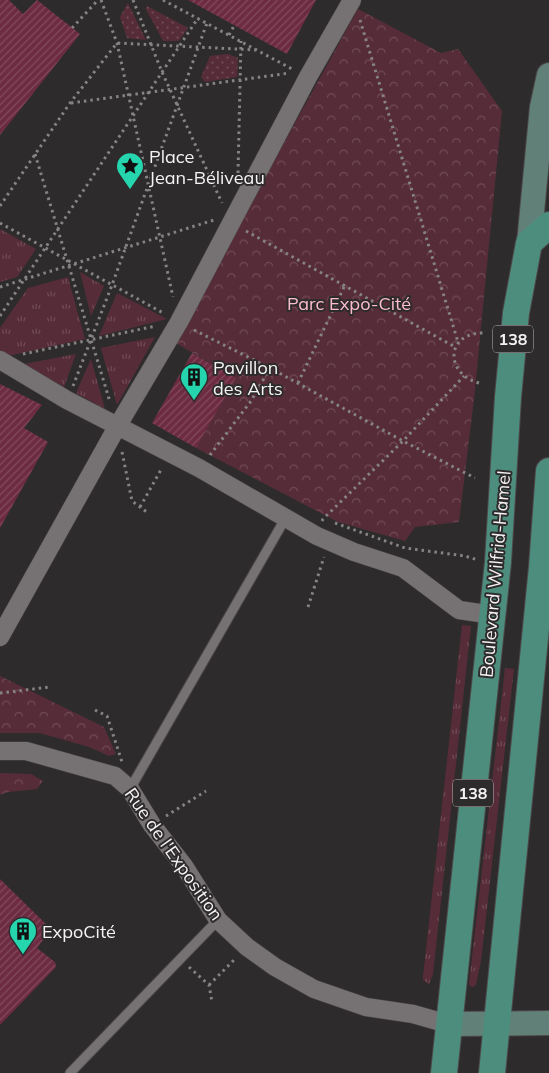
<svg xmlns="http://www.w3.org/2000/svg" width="549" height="1073" font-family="Mulish,sans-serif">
	<defs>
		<pattern id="grass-tufts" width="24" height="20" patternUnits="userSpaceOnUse" patternTransform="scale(1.25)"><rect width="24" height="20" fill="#572c39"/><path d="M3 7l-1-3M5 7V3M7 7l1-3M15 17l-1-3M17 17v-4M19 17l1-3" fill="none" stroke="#704b56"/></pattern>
		<pattern id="forest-crowns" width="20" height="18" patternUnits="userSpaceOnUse" patternTransform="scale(1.25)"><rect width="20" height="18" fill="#572c39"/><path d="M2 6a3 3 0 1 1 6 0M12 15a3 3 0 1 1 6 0" fill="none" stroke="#704b56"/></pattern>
		<pattern id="garden-dots" width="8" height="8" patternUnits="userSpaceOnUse" patternTransform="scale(1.25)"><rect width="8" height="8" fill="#572c39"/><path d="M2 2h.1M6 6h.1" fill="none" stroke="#704b56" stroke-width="1.8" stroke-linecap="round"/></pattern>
		<pattern id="building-hatch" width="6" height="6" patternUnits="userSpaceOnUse" patternTransform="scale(1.25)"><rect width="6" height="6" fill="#6c2b41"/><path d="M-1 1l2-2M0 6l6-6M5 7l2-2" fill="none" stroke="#824a5d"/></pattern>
	</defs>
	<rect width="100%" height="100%" fill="#2e2b2c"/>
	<path fill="url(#grass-tufts)" d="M0,229L36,249L17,277L0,282Z
		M80,272L104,286L91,316Z
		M68,277L85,339L8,356L0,351V328L28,288Z
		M117,293L167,319L99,336Z
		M155,337L117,405L101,348Z
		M76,354L64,387L24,364Z
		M91,359L105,409L76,393Z
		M462,625L471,626L433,974L429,984L423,980V977Z
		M505,668L514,669L481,961L476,985L473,987H471L469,984Z"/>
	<path fill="url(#forest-crowns)" d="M358,9L441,53L458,49L502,111L474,399L459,522L415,527L405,541L338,522L196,448L236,378L174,342Z
		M0,676L104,727L116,754L109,756L89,747L40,733H0Z
		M0,773L31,774L43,781L37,789L8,792L0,795Z"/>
	<path fill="url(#garden-dots)" d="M128,3L146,40L127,38L120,17Z
		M147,6L188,28L179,41H163L146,9Z
		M228,54L238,58L237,77L205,82L201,77L210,56Z"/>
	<path fill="url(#building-hatch)" d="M0,0H9L23,14L37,0L80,34L0,135Z
		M188,0H316L287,54Z
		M192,353L236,378L196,448L152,423Z
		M0,384L42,405L24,428L48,442L0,528Z
		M0,879L51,929L37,948L55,962L56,967L0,1025Z"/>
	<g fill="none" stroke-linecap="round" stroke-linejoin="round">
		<g stroke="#4d494a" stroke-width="11">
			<path id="lane" d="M130,789L285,519
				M70,1073L218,920"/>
		</g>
		<g stroke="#4d494a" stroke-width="19">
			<path id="street" d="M0,360L67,400L199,468L317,536L354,552L403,568L459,610L493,615
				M0,637L117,427L179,322L308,77L352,0
				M0,751H26L115,776L130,789L152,825L184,866L218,920L247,947L275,967L314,989L366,1007L413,1014L448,1024"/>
		</g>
		<g stroke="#4d494a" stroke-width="26">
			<path id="secondary" d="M529,243L542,107L549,75
				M448,1024L549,1023"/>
		</g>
		<g stroke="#4d494a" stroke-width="28">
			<path id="primary" d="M444,1073L498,562L508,397L516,313L529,243L549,225
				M492,1073L542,567L549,471"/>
		</g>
		<path stroke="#868384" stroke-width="3" stroke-dasharray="2.5 4" stroke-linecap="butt" d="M101,0L117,43L173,297
			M133,0L162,72L222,203
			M163,0L294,70
			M360,20L458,342
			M72,28L98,0
			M229,35L235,24
			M71,103L290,73
			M35,154L110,402
			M238,173L241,41
			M0,206L70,103L117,43L256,50
			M0,223L165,314
			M246,231L455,347
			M0,287L214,220
			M0,316L198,18
			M194,330L270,368
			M23,354L156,326
			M298,383L345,285
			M479,383C445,374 445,333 483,333
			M73,386L112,285L207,23
			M122,452L132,501L148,513
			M210,455L251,401L270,368L403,441L475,478
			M140,507L162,468
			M322,521L323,519L403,441L464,376
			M335,523L405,548L465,556L478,560
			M308,607L324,557
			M0,693L50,687
			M95,710L107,716L122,762
			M166,816L206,791
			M189,967L209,985L212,1002
			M209,985L235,959"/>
		<use href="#lane" stroke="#767273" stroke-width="9"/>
		<use href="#street" stroke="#767273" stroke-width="18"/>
		<use href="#secondary" stroke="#618078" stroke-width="24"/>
		<use href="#primary" stroke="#4d8d7d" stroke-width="26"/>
	</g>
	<defs>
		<g id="sight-pin" transform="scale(1.4375)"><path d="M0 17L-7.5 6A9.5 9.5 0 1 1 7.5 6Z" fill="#24d5ae" stroke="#2e2b2c"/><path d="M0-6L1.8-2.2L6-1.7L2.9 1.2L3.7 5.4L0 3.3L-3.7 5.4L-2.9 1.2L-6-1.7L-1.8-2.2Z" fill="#111"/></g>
		<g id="building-pin" transform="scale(1.4375)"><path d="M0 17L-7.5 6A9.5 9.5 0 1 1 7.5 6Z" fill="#24d5ae" stroke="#2e2b2c"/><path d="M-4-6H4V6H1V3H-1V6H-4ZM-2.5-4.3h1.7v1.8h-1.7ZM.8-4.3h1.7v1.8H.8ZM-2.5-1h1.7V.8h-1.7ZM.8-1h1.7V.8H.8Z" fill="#111"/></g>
	</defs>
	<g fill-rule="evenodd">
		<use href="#sight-pin" x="130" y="166"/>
		<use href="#building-pin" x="194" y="377"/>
		<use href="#building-pin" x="23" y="931"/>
	</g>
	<g text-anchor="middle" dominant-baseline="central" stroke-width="4" stroke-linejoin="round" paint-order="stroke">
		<g fill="#2e2b2c" stroke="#bab7b8" stroke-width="1">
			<rect x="493" y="325.5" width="40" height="27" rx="4"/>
			<rect x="453" y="779.5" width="40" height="27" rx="4"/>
		</g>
		<g font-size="16" font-weight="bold" fill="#f6f3f4">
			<text x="513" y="339">138</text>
			<text x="473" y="793">138</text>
		</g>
		<g font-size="18" fill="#f6f3f4" stroke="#2e2b2c" text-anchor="start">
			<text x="149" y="156">Place<tspan x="149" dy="21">Jean-Béliveau</tspan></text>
			<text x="213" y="367">Pavillon<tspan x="213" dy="21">des Arts</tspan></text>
			<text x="42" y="931">ExpoCité</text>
		</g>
		<g font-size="18" fill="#fbbccd" stroke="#2e2b2c">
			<text x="349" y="303">Parc Expo-Cité</text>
		</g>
		<g font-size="18" fill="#f6f3f4" stroke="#2e2b2c">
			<text transform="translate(495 574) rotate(-85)">Boulevard Wilfrid-Hamel</text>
			<text transform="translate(174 854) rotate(55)">Rue de l'Exposition</text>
		</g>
	</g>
</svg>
